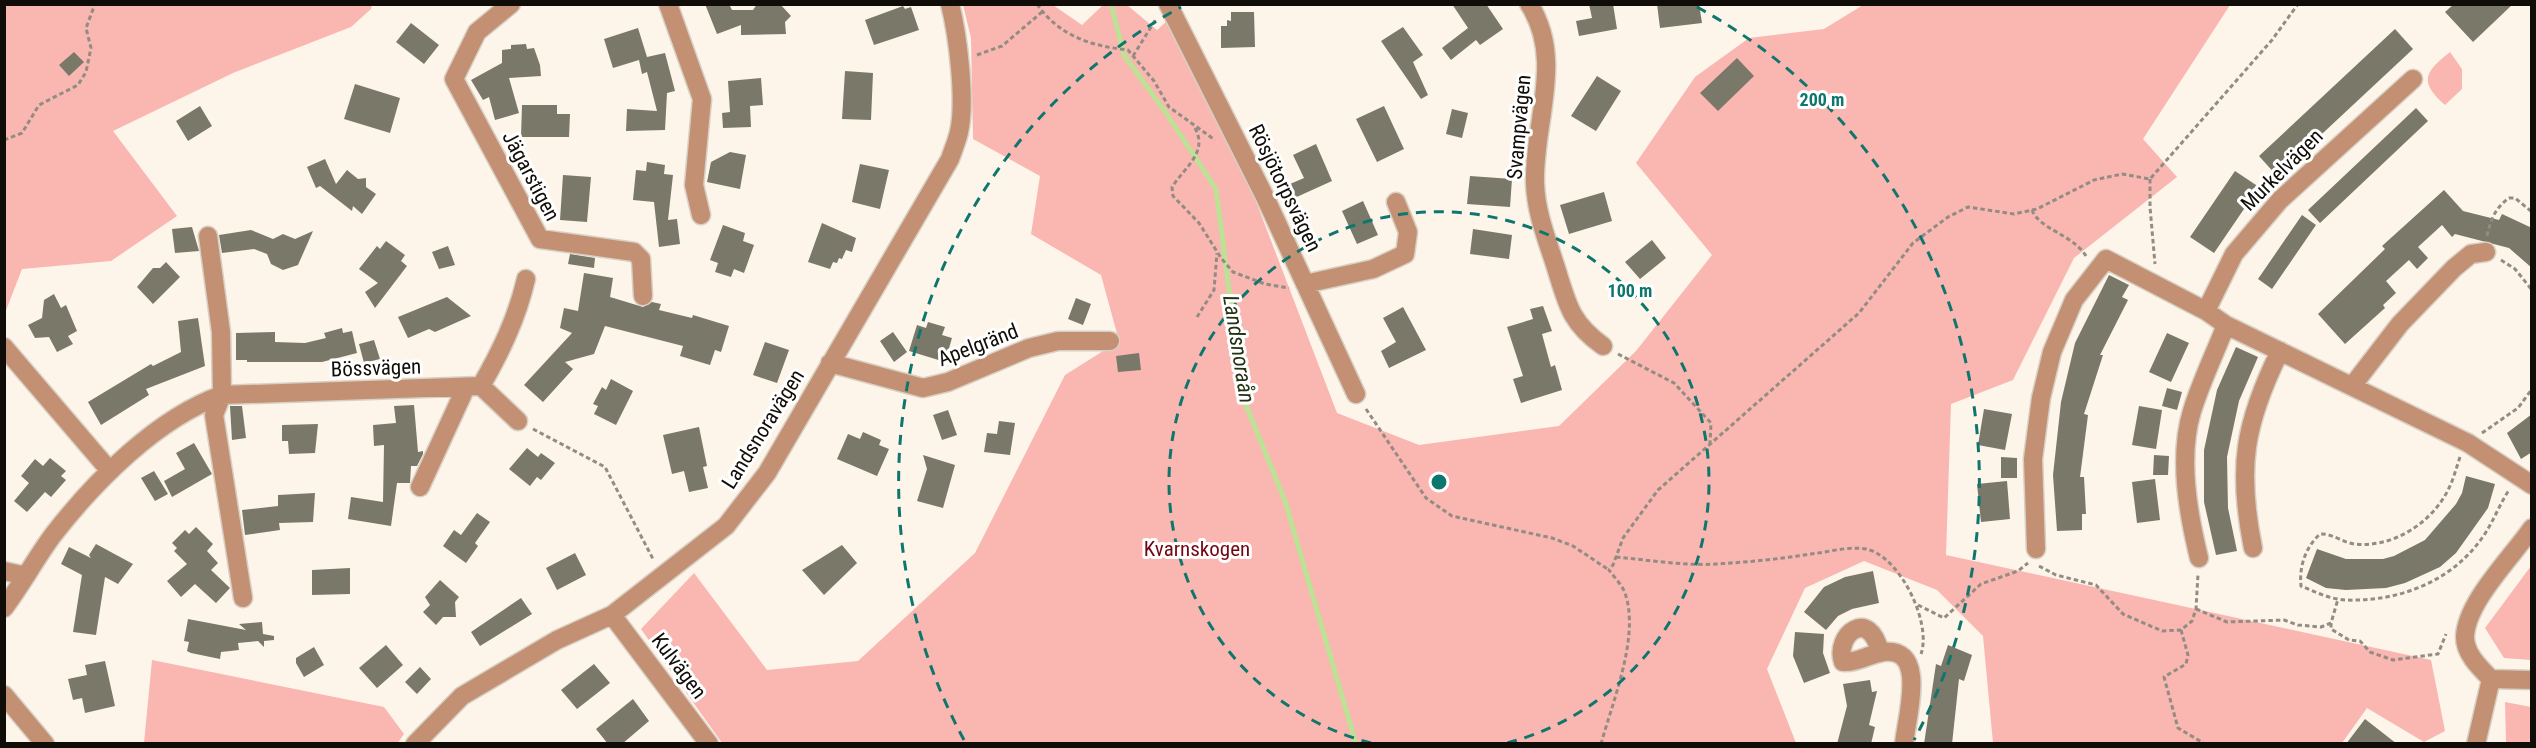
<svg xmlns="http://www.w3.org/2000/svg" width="2536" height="748" font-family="'Roboto Condensed',sans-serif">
	<rect width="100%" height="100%" fill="#fdf5e9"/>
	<path fill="#fab6b1" d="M5,5H372L371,9L351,27L233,73L113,131L177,216L111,261L22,269L5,313Z
		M963,5H1053L1082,25L1103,5H1127L1157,30L1168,20L1224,118L1337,413L1419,445L1559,426L1636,351L1712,255L1636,163L1695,77L1749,38L1824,29L1863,5H2230L2143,139L2177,177L2074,258L2013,380L1951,404L1946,555L2431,660L2445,731L2424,742L2367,708L2342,743H1993L1983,636L1937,590L1864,561L1805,588L1767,669L1796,743H722L641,629L694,573L767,670L858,661L975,553L1065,375L1119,341L1101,275L1031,234L1040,176L973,139L971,38Z
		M2450,52L2462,69V89L2445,105C2418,81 2425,72 2450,52Z
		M2531,566V660L2504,658L2485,628Z
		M152,660L384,707L404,734L397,744L144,743Z
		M2505,702L2531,707V743H2506Z"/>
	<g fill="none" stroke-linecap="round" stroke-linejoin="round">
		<path stroke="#bde296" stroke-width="5" d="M1111,4L1124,55L1166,113L1216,189L1243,398L1285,501L1356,744"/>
	</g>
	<path fill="#797869" d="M705,4H729L732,10H753L757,4H780L791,16L785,22L786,34L741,35V25L717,34Z
		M1452,4H1486L1503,29L1480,45L1476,40L1451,60L1442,48L1468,28Z
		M1589,4H1613L1617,29L1579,36L1576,21L1592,18Z
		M1657,4H1699L1702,23L1660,28Z
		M2454,4H2513L2473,42L2445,12Z
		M903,6L905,9L911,7L919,30L874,45L865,20Z
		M1231,12H1254L1255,47L1221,48V26H1227V20L1231,21Z
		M411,23L439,45L424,64L396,42Z
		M1403,27L1423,55L1413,62L1428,95L1421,99L1381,41Z
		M638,28L647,57L665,53L675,91L667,93L665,130L626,131L627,109L657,111L647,72L642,74L639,60L613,68L604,39Z
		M2395,29L2413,49L2277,176L2259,156Z
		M526,44L527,49L534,48L540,65L541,76L509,78L519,113L495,120L489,97L483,100L471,80L502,63V50L511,49V45Z
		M74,52L84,62L69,76L59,65Z
		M1737,58L1754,76L1718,111L1700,93Z
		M845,71L873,73L871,120L842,119Z
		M1597,76L1621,91L1596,131L1571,116Z
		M761,78L763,105L750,106L751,127L723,128L722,113L730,112L728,81Z
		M355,84L400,98L390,133L344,119Z
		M522,105H557V114H570L569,137H521Z
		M200,106L212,126L188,141L176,121Z
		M1384,106L1404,149L1377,162L1356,119Z
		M2416,108L2428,121L2320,223L2308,210Z
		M1452,109L1468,113L1462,138L1446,134Z
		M1316,144L1332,181L1290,200L1283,187L1304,178L1293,155Z
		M730,152L746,155L740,189L707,182L711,162Z
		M325,159L336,184L347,170L358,179L366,178V187L376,194L362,214L353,206L352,211L320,186L316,188L307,167Z
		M647,162L665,165L664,174L673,175L668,220L677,219L680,244L659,247L654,202L633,200L636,170L646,171Z
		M860,164L889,170L880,209L852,202Z
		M2235,171L2259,187L2214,253L2190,237Z
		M563,175L591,177L587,222L560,220Z
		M1470,176L1512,179L1510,207L1467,204Z
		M2444,190L2463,211L2499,220L2502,214L2532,228V268L2509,248L2455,234L2452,237L2442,225L2418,247L2428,258L2417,269L2409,260L2386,281L2396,293L2383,305L2385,308L2345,344L2318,314L2385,249L2382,246Z
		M1604,192L1612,221L1569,234L1560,205Z
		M1363,201L1378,235L1357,244L1342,211Z
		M2302,215L2316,225L2272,289L2258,279Z
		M822,223L856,238L852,252L846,250L842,259L839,258L837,263L833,262L830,269L808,262Z
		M723,225L745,233L743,241L754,245L744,273L734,269L731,277L715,272L718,263L710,260Z
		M192,227L199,251L175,253L172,229Z
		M1473,229L1512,235L1509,259L1470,254Z
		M251,230L273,239L283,234L295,239L313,231L298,265L283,270L271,264L267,254L254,249L222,253L219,235Z
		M1652,240L1666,258L1640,279L1625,262Z
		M386,241L405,255L401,261L407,266L375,308L365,292L378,283L359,269L377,246L380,249Z
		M448,246L455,265L439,269L432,252Z
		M570,254L595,258L594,268L568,264Z
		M166,262L180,277L153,304L137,287L153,268H160Z
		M584,273L613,278L610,297L643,307L652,302L661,304L659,310L692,318L693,315L729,326L721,352L715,350L710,365L680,356L683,346L605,326L594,354L565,362L573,369L543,402L524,385L572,333L560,328L564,308L578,311Z
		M2109,275L2129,285L2122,297L2128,300L2100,355H2103L2084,414L2088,415L2080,477H2084L2086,514H2082V530L2057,531L2053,475L2061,402L2075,343Z
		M54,294L61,308L66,305L77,331L68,336L73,344L57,352L49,337L35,338L28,325L42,318L44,300Z
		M447,297L471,316L435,332L429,329L408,338L398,317Z
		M1076,298L1091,304L1083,325L1068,319Z
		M1543,306L1552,331L1542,334L1551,367L1555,365L1562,390L1521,403L1513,379L1523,376L1507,327L1533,319L1530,309Z
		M1403,307L1426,350L1389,368L1381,351L1396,342L1383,318Z
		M198,318L205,366L146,389L149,395L101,425L88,402L151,364L153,366L181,352L178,321Z
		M928,322L945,327L942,335L952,338L945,362L909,351L917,325L926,328Z
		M342,328L343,333L352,331L357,353L322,362H247V360H236V333L275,332V342L305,343L326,338L324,333Z
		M893,332L907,352L894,362L880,341Z
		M2167,333L2189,343L2171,382L2149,372Z
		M374,340L380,359L364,363L359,344Z
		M765,342L789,350L777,383L753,375Z
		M2236,347L2258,357L2239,401L2227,457L2228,508L2237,551L2216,555L2204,502V450L2217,390Z
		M1139,353L1141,370L1118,372L1116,356Z
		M611,379L633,391L616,425L594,414L598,406L593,404L602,387L606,390Z
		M2167,388L2182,392L2177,410L2162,406Z
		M414,405L418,452L423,451V454L417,466H411L410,483H397L391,526L348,519L351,497L383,502L384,445L374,446L373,425L396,423L394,406Z
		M230,406H242L246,438L232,440Z
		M2139,406L2162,410L2156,449L2132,445Z
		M1984,409L2012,414L2005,450L1978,445Z
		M948,410L957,435L942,440L933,415Z
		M2532,414V452L2521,459L2507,433Z
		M999,421L1015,423L1010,455L984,452L987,433L997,434Z
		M318,424L315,453L289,454L288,441H282V425Z
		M699,427L707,466L703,467L708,488L689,492L684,471L672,474L663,435Z
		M863,432L881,440L879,445L889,449L877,476L837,459L848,434L860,439Z
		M194,443L212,474L172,497L164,481L185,469L176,453Z
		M527,448L538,457L541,453L555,463L541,480L537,477L530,486L509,469Z
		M923,455L955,465L943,508L917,501L927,469Z
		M2154,455L2169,456L2168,475H2153Z
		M2001,457L2017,458V478H2001Z
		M50,458L66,471L61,476L66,480L51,497L45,492L27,512L14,501L29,483L21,476L35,459L43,466Z
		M154,471L168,494L155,501L141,478Z
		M2466,476L2495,484L2488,508L2456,553L2440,567L2405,583L2386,588L2346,590L2326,588L2306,578L2317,549L2346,559H2383L2394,556L2425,540L2456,504L2462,493Z
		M2155,479L2160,520L2137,523L2132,482Z
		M2007,481L2010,519L1981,522L1977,484Z
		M315,493L313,522L279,523L280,530L245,535L242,510L278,506V495Z
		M477,513L490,522L475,543L478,546L466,563L443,546L454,530L461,535Z
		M196,527L213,544L207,551L218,563L211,570L230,588L216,603L195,584L181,597L167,581L187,564L174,551L177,548L172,543L185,530L189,534Z
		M96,544L133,564L118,584L105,577L96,635L73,632L82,575L61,564L69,547L91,558L89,555Z
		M842,545L857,563L824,595L802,570Z
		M575,553L586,575L557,590L546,568Z
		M350,568V594L312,595V570Z
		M1873,571L1879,603L1852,609L1838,616L1826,630L1804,612L1824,587L1845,577Z
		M440,580L459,597L455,602L456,617H443L436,625L423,612L430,605L425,597Z
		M521,598L532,614L480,646L471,632Z
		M188,619L246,630L239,624L262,622L263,634L274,636V640L264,641V647L258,641L238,643L239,650L221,652L220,659L191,653L187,651L189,642L184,641Z
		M1795,632L1824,634L1823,653L1830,673L1804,683L1793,656Z
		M386,645L403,665L377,688L359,668Z
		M1948,645L1972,655L1964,681L1959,679L1952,744H1924L1936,664L1941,666Z
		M314,647L324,665L304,677L296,663V658Z
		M105,661L115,706L85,713L82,698L73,700L68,679L87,675L85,665Z
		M594,664L610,683L577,709L561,690Z
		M420,667L431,679L417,694L405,682Z
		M1870,680L1872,692L1877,691L1869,725L1875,727L1871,744H1837L1847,706L1843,684Z
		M633,699L649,721L622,744H608L596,729Z
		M2365,719L2397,744H2346Z"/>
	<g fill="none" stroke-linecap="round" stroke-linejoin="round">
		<g stroke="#d7d0c5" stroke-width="21">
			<path id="minor" d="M511,4L477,32L454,79L540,239L634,252L641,259L643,296
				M668,4L702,99L694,185L701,215
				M1168,4L1265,197L1356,394
				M1529,4C1565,60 1533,123 1535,183C1536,214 1548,242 1557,271C1568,307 1572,324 1603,346
				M208,236L221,332L222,395L214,415L243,598
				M1305,284L1373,269L1405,254L1408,232L1396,202
				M2206,311L2234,254L2280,200L2413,79
				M4,347L110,471
				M830,363L923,388L948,382L1029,348L1058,341H1110
				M2353,385L2400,324L2454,268L2471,254L2486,252
				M481,386C501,351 517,318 526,279
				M420,487L466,387
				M2253,548C2237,468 2244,424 2280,351
				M2036,549L2033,459L2041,398L2052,352L2074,300L2106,259L2206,311L2226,325L2468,443L2532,485
				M2199,558C2188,513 2178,457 2192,411C2201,382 2215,353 2226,325
				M4,571L26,576
				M4,608C22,584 36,558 53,535C95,481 157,418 222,395L481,386L518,421
				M612,615L709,744
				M1880,653C1870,606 1834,635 1843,662C1858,663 1869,654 1883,652C1929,646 1906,719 1904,744
				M2491,679C2480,668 2465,654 2465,637C2466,602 2512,557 2532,528
				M4,695L45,744
				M415,744L462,696L557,640L612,615L726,526L767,473L950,159C953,150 957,141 959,132C966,101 958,36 950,4
				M2476,744L2491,679L2532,680"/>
		</g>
		<path stroke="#928c83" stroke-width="3" stroke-dasharray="4.5 3" stroke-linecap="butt" d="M1037,4C1059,36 1091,46 1128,50L1154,81L1169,107L1215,140
			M977,55L1002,46L1042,12
			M1133,56L1156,19
			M1195,128C1208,152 1186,166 1172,187L1173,196L1199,223L1221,258L1233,272L1265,284L1289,288
			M4,140L22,133L39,105L78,85L86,72L91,48L86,28L95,4
			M2150,179V207L2155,264
			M2032,210C2039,229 2072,234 2086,256
			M2487,236C2491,219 2495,208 2509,198H2515L2532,212
			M2501,260L2515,269L2532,290
			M1197,317L1214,290L1217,253
			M1618,354L1674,383L1711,423L1710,443
			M1366,409L1426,498L1452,516L1552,538L1573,546L1609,570
			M533,429L605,467L653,559
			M2482,433L2518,408L2532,389
			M2460,457C2456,469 2453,481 2447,492C2430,524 2392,548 2355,544C2343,543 2332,533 2320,534C2305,548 2299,567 2301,586C2315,592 2330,599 2345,600C2398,602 2451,582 2482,538C2493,523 2499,505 2509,490
			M1616,557C1649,560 1683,566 1716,564C1748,562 1780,559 1811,554C1829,552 1848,546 1866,549C1900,556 1932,623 1921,654
			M2039,566L2056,575L2096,585L2123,614L2162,631L2181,630L2192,621L2196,609L2198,574
			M1918,605L1944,618L1981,584L2018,571L2028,563
			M2196,609L2227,622L2284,620L2298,625L2321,627L2331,623L2338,599
			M2331,623V629L2349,640L2360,641L2370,652L2393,660L2438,654L2446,634
			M2181,630L2188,655L2186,664L2164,677L2178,728L2205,744
			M1601,744C1613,700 1640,636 1625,593C1622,585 1614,577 1609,570L1613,565L1623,538L1658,490L1859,313L1913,243L1948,217L1968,207L2014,214L2037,209L2094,180L2122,174L2150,179L2272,40L2298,4"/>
		<use href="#minor" stroke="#c49073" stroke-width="18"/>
	</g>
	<g fill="none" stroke="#0f766e" stroke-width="3" stroke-dasharray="10 8">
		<path d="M1371 743A270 270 0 1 1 1507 743"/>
		<path d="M964 740A541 541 0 0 1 1181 7M1697 7A541 541 0 0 1 1914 740"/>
	</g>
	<g text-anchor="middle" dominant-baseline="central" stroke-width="6" stroke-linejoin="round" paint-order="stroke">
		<g font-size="21" fill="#100c08" stroke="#fff">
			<text transform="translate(1519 127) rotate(-85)">Svampvägen</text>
			<text transform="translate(2282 170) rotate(-45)">Murkelvägen</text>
			<text transform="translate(531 176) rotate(62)">Jägarstigen</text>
			<text transform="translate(1285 188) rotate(64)">Rösjötorpsvägen</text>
			<text transform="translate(978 345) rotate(-21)">Apelgränd</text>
			<text transform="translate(376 368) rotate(-2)">Bössvägen</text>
			<text transform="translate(763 429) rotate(-58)">Landsnoravägen</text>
			<text transform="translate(679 666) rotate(53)">Kulvägen</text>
		</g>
		<g font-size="21" fill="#720613" stroke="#fff">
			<text x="1197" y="549">Kvarnskogen</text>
		</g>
		<g font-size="22" font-style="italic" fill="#233112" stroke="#fff">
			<text transform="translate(1239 349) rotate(81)">Landsnoraån</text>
		</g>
	</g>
	<circle cx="1439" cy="482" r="9" fill="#0f766e" stroke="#fff" stroke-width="3"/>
	<g font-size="18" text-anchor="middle" font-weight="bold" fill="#0f766e" stroke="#fff" stroke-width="6" stroke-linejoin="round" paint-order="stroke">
		<text x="1822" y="106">200 m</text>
		<text x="1630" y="297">100 m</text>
	</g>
	<rect width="2536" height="748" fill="none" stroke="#100c08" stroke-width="12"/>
</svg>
